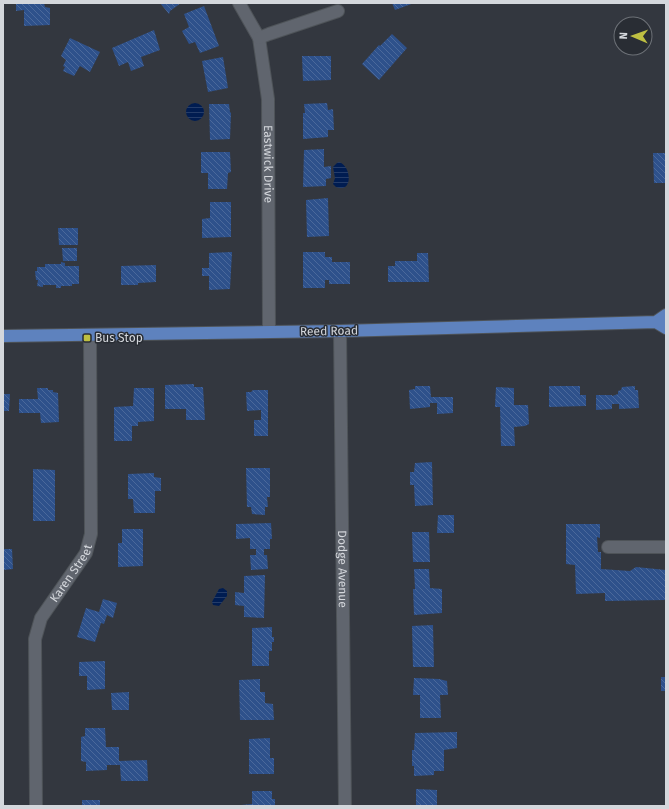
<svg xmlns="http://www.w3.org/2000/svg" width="669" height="809" font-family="'Fira Sans',sans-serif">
	<defs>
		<pattern id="water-rules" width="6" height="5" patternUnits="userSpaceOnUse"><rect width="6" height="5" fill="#001c51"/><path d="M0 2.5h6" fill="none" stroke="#243c69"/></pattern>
		<pattern id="building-back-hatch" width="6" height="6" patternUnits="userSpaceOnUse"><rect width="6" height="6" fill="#2e518b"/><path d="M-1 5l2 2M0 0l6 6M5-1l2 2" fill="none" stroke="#4b699b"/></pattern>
	</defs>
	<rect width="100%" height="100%" fill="#33373f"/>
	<path fill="url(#water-rules)" d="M186 112a9 9 0 1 1 18 0a9 9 0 1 1-18 0Z
		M339,162C352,166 353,194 336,187L333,184L335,178L333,167L337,163Z
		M223,588L227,591V596L219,606L213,605L212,602L219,589Z"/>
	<path fill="url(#building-back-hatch)" d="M16,3H44L45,7L50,8V25L24,26V10L16,11Z
		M160,3H181L170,11L169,14Z
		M392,3H414L395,10Z
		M204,6L219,46L200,53L195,42L189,44L182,31L189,27L184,14Z
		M154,30L160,50L141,57L144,66L131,71L128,62L119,66L112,48Z
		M392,34L407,48L379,80L362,64L379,45L380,46Z
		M70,38L100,52L90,72L80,66L74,76L63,71L65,67L63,66L66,60L61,56Z
		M302,56H331V80L303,81Z
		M223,57L228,88L208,92L202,61Z
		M327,103L328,110L333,109L334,130H328V137L303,139V113H305L304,104Z
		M209,104H229L230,112L231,113L230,139L210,140Z
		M324,149V167L331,166V178L326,179V186L303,187L304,150Z
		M201,152H230L231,172L228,173L227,189H208V173H201Z
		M653,153H666V183H654Z
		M328,198L329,236L307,237L306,200Z
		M210,202H231V237L202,238V219L210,218Z
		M58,228H78V245H59Z
		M62,248H77V261H63Z
		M232,252L230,289L209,290V276H202V268H209V253Z
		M303,252H325V257H332V262H350V284H329V280H325V288H303Z
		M417,253H428L429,282H388V266H395V261H417Z
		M61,262L65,263V266H79V284H72V286H61V288H56V285H43V287L37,286L38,280H36L35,271H37V267H45V264H61Z
		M156,265V282L138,283V285H121V266Z
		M194,384V387H203L205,420H186V409H165V385Z
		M415,386H430L431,397H453V413L437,414V403H430V407L410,409L409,390L415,389Z
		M549,386H580V395H586V406L549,407Z
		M635,386V390H638L639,408L619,409V404H612V409L596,410V395H612V396L618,394V391L621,390L622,387Z
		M496,387L514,388V405H528L529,424L525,426L514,427L515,446H501L500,407H495Z
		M37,388H48V390H53V392L58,393L59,422L41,423L40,413H19V399H38Z
		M134,388H154V421L138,422V426H132V441H114V407L133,406Z
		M253,390H268V436H254V420H261V410L247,411L246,392H251Z
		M3,394H10L9,411H3Z
		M432,462L433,505L415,506L414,485H410V472H414L415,463Z
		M246,468H270V497H267L268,507H265V515L252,514L251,507H247Z
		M33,469L55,470V521H33Z
		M154,473V477L161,478V491H155V513H134L133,499H128V474Z
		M438,515H454V533H437Z
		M271,523L272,539H270V549H264V555H267L268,569L251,570L250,555H256V549H250V538L236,539V524Z
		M566,524H600V538L597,537L598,552H601V569L630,571L636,567L666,570V600L605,601V593L576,594L575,565L566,564Z
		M122,529H143V566L118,567V543H122Z
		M412,532H429L430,562H413Z
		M3,549H12L13,569L3,570Z
		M414,569H429L430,588L442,589V613L414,615L413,589H415Z
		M265,575L264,618L244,617V606L235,605V592L244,593V576Z
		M103,599L117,603L113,618L107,615L104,624L101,623L95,642L77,637L86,608L99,612Z
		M433,625L434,667H413L412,626Z
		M272,627V637H274V642H272V651H269V666H252V628Z
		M105,661V689L87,690V676H79V662Z
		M661,677H666V691H661Z
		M414,678L439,679L447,681L448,695H440L441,718H420V695H413Z
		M260,679V692H265V703L273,704L274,720H240L239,680Z
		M129,692V710H112L111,693Z
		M85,728H105L106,747H119V761L147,760L148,781H121L120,765H107V770L86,771V762L81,761V737L85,736Z
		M457,732V748L444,750V771H434V775L414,776V766H412V750H414L415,733Z
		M270,738V758H274V774H249V739Z
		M416,789L437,790V806H416Z
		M252,791H272V799H275V806H241V805L252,804Z
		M82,800H100V806H82Z"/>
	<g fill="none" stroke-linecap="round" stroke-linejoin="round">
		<g stroke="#4e5358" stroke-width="14">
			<g id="minor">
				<path id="s1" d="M239,3L259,38L268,99L269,331"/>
				<path d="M259,38L269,34L338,11"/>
				<path id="s2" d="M340,331L345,806"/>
				<path d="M608,547H666"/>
				<path id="s3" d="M36,806L35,639L41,618L86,553L91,534L90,335"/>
			</g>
		</g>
		<g stroke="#4e5358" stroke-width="14">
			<path id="major" d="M656,322L666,328
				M3,336L340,331L656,322L666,315"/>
		</g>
		<use href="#minor" stroke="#60656e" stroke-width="12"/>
		<use href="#major" stroke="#5e82be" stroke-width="12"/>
	</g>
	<rect fill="#bebf42" stroke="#292d34" stroke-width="1.5" x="83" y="334" width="8" height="8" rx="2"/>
	<g text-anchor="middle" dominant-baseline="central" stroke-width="3" stroke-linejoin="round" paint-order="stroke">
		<g font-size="12" fill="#d4d7dc" stroke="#292d34">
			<text stroke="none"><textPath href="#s1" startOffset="167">Eastwick Drive</textPath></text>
			<text transform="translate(329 331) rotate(-1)">Reed Road</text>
			<text stroke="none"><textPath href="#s2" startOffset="238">Dodge Avenue</textPath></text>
			<text stroke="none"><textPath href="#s3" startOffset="243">Karen Street</textPath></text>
		</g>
		<g font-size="12" fill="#d4d7dc" stroke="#292d34" text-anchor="start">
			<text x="95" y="338">Bus Stop</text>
		</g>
	</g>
	<rect width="669" height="809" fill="none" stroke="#d4d7dc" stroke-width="8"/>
	<g transform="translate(633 36) rotate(272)"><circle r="19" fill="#292d34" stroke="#6d7177"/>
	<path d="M0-3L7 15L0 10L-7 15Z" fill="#bebf42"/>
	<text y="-6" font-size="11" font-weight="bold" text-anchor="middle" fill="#d4d7dc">N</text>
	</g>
</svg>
